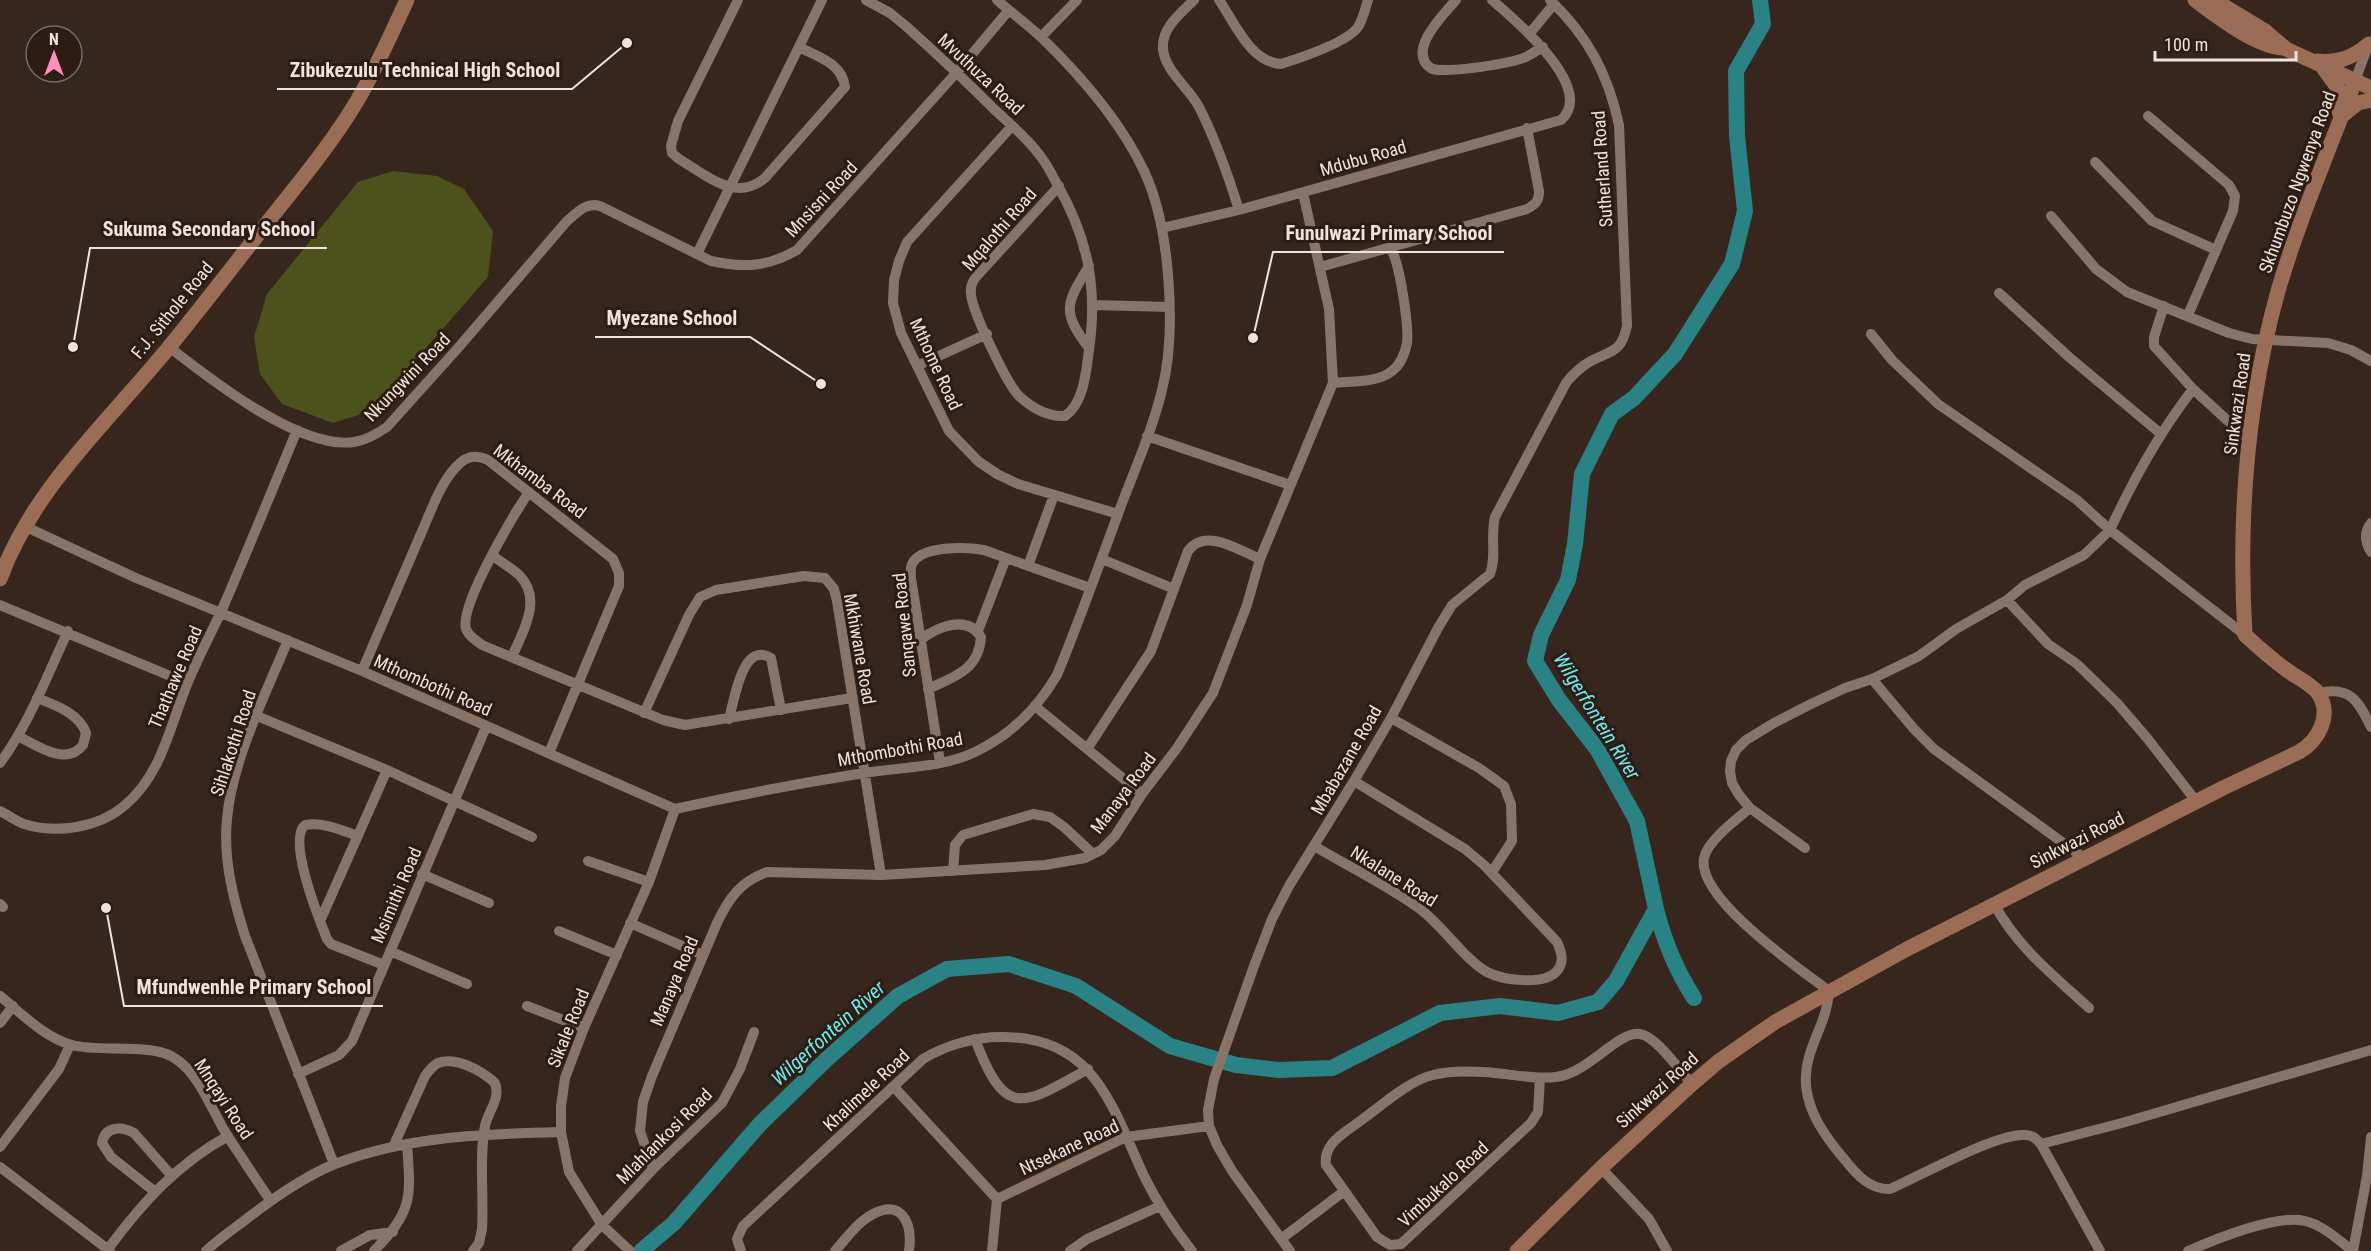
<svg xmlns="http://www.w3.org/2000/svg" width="2371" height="1251" font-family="'Roboto Condensed',sans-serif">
	<rect width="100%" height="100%" fill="#36261d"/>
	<path fill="#4c521c" d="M393,171L437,176L464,189L493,231L488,277L371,411L333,423L282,404L260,374L254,337L267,294L358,182Z"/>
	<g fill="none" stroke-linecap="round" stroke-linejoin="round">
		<path stroke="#2b8284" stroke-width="16" d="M1656,909C1664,941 1676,970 1694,998
			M641,1251L674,1223L760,1124L828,1058L898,996L947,969L1009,964L1076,986L1170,1046L1236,1065L1279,1070L1332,1068L1440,1013L1500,1006L1558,1013L1598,1002L1616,981L1656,909L1637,821L1597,749L1559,700L1535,661L1541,635L1568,580L1575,544L1582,474L1612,414L1634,398L1675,354L1732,264L1745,211L1737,136L1736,71L1763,24L1760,0"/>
		<path stroke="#89746a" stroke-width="10" d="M738,0L678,121L671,146L672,153L679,159C706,175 735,203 765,178L845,87C842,63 818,57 799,47
			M866,0L890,13L907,27C937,54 967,82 996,111C1010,124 1026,137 1038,153C1046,162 1051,173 1057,184C1088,238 1098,288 1089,350C1086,372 1084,403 1065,416C1048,417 1032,408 1019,396C1007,384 972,311 971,294C970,287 972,282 976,277L1059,186
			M1194,0C1181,13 1161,28 1163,49C1165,71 1189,88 1199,107C1216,140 1228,175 1239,210
			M1219,0C1235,23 1250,62 1281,64C1300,58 1347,43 1358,27C1363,19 1365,9 1368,0
			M1456,0C1443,15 1405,52 1432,69C1450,73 1509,64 1526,57C1532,54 1537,50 1543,47
			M1530,33L1554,4
			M1041,37L1077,0
			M2355,81L2368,46
			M2148,116L2229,185L2235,196L2233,211L2188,315
			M1012,126L907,242L899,261L894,280L893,303L901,333L949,431L978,461L997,474L1018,484L1118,514
			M2095,162L2152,221L2216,250
			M2051,216L2096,269L2127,292L2229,333L2252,339L2328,343L2351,350L2371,361
			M1162,228L1239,210L1561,120C1597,88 1514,19 1492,0
			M697,254L822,0
			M1089,266C1066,304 1061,311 1089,348
			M1320,267L1527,209C1536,204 1539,201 1539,191L1527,128
			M1999,293L2069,357L2161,434
			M1094,305L1169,307
			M2164,306L2154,337V346L2193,389L2250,441
			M1871,334L1892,360L1938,404L2077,500L2110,530C2133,480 2159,433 2193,389
			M169,347C210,379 300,450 354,442C367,440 377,434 387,427L458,348L567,221C578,212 586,202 600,206L711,261C744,268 768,267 797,250L957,72L1009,10
			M917,366L987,334
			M1333,383C1350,381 1378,383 1392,371C1400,365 1405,353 1407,343C1409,326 1400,264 1391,249
			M1147,436L1290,485
			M529,492C514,514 459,606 466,629C469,637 476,640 482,645L663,720L685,725L852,698
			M2371,523C2363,533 2365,542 2371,552
			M24,526L136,578L362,671L675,809C738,795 801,783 864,773C900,767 942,768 975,752C1011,735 1037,709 1057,675C1079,622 1098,568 1118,514C1133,473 1152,432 1162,390C1177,331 1170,226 1144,171C1121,122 1081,76 1042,38C1028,25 1012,13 997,0
			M493,556C501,562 512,568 520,576C543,600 522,633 512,657
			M1102,559L1174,589
			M1028,566L1054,495
			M2007,600L2048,644L2077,664L2117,703L2147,738L2196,801
			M0,605L187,683
			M978,631L1006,558
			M288,640C266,693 232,761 227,819C223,859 233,898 245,936L334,1164
			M920,640C937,627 967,614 981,637C979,670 954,677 928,689
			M362,671C381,626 401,581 420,536C430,514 439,485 456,467C466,456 475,454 488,460L613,559L619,573V586L549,753
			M1872,679L1914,729L1934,749L2084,858
			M2318,693C2350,686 2358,700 2371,727
			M1036,707L1142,794
			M644,713L689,615L700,597L716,590L804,576L825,578L834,589L837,601L881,875
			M257,716L387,770L532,837
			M1391,718L1479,768L1504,786L1511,804L1512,841L1492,872
			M729,719C734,702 742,640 771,658L781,710
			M18,736C36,745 66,767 83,745L86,733C79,713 55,705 37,698
			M1087,749L1151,651L1188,551C1205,527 1238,550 1260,559
			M940,762L911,578C911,574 910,568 912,564C921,545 967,547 984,550L1090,588
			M0,763C29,724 47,676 68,631
			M1750,808C1737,819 1707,841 1704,858C1696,898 1800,969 1829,991C1827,1019 1816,1032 1809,1057C1797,1097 1820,1131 1845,1160C1856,1174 1870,1190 1890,1189C1920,1176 1996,1133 2025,1135C2033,1135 2036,1139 2041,1144L2100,1251
			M0,811C8,815 16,821 24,824C56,834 98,828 124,806C162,775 170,725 188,682C198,658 210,635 221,612C247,552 272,491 297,430
			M358,836C340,830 324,822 305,825C287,840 319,919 327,939L331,944L384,965
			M1314,846C1348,866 1389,886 1420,909C1443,926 1465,960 1487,972C1502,980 1544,986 1557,971C1565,962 1561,951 1557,942L1484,865L1465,849L1354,781
			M1805,848L1750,808L1739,795L1732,783L1730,771L1731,761L1736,750L1746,740L1774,723L1811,704L1845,688L1872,679L1919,656L1956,629L2007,600L2025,585L2084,555L2110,530L2245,635
			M588,861L649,882
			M953,871L955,845L963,835L1033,814L1050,817L1064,827L1093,854
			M422,874L489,903
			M0,904L3,907
			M1994,904C2018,948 2053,975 2089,1008
			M320,921L387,770
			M630,923L703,955
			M559,931L617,955
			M390,951L467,984
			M0,996C21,1013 45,1038 72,1045C100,1053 153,1042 176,1059C200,1075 212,1111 227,1135C241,1157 256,1179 270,1200
			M527,1006L584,1028
			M0,1023L13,1006
			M975,1039C1006,1121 1023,1105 1088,1069
			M298,1074L339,1055L352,1041L486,727
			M1540,1078L1538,1112L1531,1123L1401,1244L1390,1245L1377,1237L1326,1165C1323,1145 1342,1134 1356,1124C1378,1109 1407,1081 1433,1075C1448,1071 1467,1071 1483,1072C1508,1073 1532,1080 1556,1077C1589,1073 1617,1031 1640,1034C1656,1036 1680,1071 1692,1084
			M894,1087L997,1199
			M2041,1144L2122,1123L2371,1050
			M0,1147L59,1069L70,1045
			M393,1147L425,1076C429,1071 432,1066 438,1063C456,1056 482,1071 495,1083C501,1099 488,1111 485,1126C479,1155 484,1198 482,1229L479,1243L473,1251
			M0,1167L110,1251
			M1601,1168L1649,1219L1667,1251
			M653,1169L640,1131L643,1102L652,1076L717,923C729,898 740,882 767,872L881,875L1045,865L1085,858L1101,850L1115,836L1142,794L1177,748L1213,693L1247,605L1260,559L1333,383L1329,309L1303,193
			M154,1191L111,1157L102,1143C105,1126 121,1126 134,1133L171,1175
			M997,1199L1126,1137L1209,1126
			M1281,1239L1343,1192
			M108,1249C142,1203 177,1164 228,1136
			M206,1251C220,1238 235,1228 249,1217C275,1197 305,1176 335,1164C407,1136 485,1134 561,1132
			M341,1251L370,1235L393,1232
			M374,1251C413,1210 411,1199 407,1144
			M577,1251L653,1169L722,1103L740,1069L754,1032
			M630,1251L602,1225L569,1172L561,1132V1106L565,1078L584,1028L649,882L675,809
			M741,1251L737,1239L743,1226L923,1059C946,1045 975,1037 1001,1037C1096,1036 1112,1108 1145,1178C1158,1204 1174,1228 1192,1251
			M835,1251C845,1240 855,1225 868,1217C900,1196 913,1221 909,1251
			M992,1251L997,1199
			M1070,1251L1087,1239L1160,1206
			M1290,1251L1232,1171L1217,1145L1209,1126L1208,1110L1214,1079L1254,966L1272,919L1289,886L1354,781L1391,718L1438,628L1452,605L1490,574C1497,556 1490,536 1495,517L1566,383C1573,374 1580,367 1591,361C1612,350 1621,353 1627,326L1619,125C1608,74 1588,36 1550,0
			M2188,1251C2216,1239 2276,1214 2305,1221C2323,1225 2338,1240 2353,1251
			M2353,1251L2367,1176L2371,1137"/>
		<path stroke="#9c6d56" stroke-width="15" d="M2195,0C2218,17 2255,46 2283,48
			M2214,0L2265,31L2286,49L2371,88
			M2317,61C2338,63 2353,58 2369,44
			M2324,69L2338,88L2339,112
			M2343,115L2358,103L2371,100
			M0,579C33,488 110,420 170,346C204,304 237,261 271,218C301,180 332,143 357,101C376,69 391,34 407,0
			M1517,1251L1601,1168L1692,1084L1719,1061L1775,1022L1907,949L2223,788L2299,752C2318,741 2333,715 2318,693C2311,684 2298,678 2288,671C2273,660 2259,648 2245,635C2238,520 2247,402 2278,291C2299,219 2329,151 2355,81"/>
	</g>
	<g text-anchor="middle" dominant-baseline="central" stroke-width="6" stroke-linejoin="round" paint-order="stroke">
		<g font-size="18" fill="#efe3dd" stroke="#2c1c14">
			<text transform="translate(981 74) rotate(43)">Mvuthuza Road</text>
			<text transform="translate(1363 158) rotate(-16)">Mdubu Road</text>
			<text transform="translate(1602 169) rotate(-94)">Sutherland Road</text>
			<text transform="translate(2297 182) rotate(-70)">Skhumbuzo Ngwenya Road</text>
			<text transform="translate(821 199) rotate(-47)">Mnsisni Road</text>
			<text transform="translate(999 229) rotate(-49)">Mqalothi Road</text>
			<text transform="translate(172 310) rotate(-51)">F.J. Sithole Road</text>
			<text transform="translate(936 364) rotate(65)">Mthome Road</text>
			<text transform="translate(407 377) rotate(-46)">Nkungwini Road</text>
			<text transform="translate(2237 404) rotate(-82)">Sinkwazi Road</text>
			<text transform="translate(540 481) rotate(37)">Mkhamba Road</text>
			<text transform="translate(904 625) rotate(-96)">Sanqawe Road</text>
			<text transform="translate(860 649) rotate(80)">Mkhiwane Road</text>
			<text transform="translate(175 677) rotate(-67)">Thathawe Road</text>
			<text transform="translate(433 685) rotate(24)">Mthombothi Road</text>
			<text transform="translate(233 743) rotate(-72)">Sihlakothi Road</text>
			<text transform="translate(900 749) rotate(-10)">Mthombothi Road</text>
			<text transform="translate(1346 760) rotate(-60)">Mbabazane Road</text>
			<text transform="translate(1123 793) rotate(-53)">Manaya Road</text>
			<text transform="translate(2077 840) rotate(-27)">Sinkwazi Road</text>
			<text transform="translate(1394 876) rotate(32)">Nkalane Road</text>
			<text transform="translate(396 895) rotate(-67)">Msimithi Road</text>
			<text transform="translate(674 981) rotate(-67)">Manaya Road</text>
			<text transform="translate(568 1028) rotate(-68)">Sikale Road</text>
			<text transform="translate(866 1090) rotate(-43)">Khalimele Road</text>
			<text transform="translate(1657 1090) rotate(-42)">Sinkwazi Road</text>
			<text transform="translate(224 1099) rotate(57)">Mnqayi Road</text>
			<text transform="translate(664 1136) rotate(-45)">Mlahlankosi Road</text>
			<text transform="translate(1069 1147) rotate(-25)">Ntsekane Road</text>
			<text transform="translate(1443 1184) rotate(-43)">Vimbukalo Road</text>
		</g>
		<g font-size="20" font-style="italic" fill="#6febee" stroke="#2c1c14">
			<text transform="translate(1597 716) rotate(58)">Wilgerfontein River</text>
			<text transform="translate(828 1033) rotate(-42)">Wilgerfontein River</text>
		</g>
	</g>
	<path fill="none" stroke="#efe3dd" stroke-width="2" d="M627 43L572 89H277M73 347L90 248H327M1253 338L1273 252H1504M821 384L750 337H595M106 908L124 1006H383"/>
	<g fill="#efe3dd" stroke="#2c1c14" stroke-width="2">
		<circle cx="627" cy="43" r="6"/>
		<circle cx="73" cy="347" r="6"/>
		<circle cx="1253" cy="338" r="6"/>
		<circle cx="821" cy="384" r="6"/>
		<circle cx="106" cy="908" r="6"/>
	</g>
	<g font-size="20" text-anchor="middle" font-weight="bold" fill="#efe3dd" stroke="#2c1c14" stroke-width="6" stroke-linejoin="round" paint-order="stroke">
		<text x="425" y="77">Zibukezulu Technical High School</text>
		<text x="209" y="236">Sukuma Secondary School</text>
		<text x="1389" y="240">Funulwazi Primary School</text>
		<text x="672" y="325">Myezane School</text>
		<text x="254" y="994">Mfundwenhle Primary School</text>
	</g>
	<g transform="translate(54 54)"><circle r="28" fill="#2c1c14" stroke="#7a6c64" stroke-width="1.5"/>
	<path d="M0-4.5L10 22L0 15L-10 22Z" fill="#fd8ebe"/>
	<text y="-9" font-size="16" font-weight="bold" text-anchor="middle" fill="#efe3dd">N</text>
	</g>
	<path d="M2155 51v9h141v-9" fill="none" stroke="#efe3dd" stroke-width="3"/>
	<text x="2164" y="51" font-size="18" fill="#efe3dd" stroke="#2c1c14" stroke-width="4.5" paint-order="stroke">100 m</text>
</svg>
